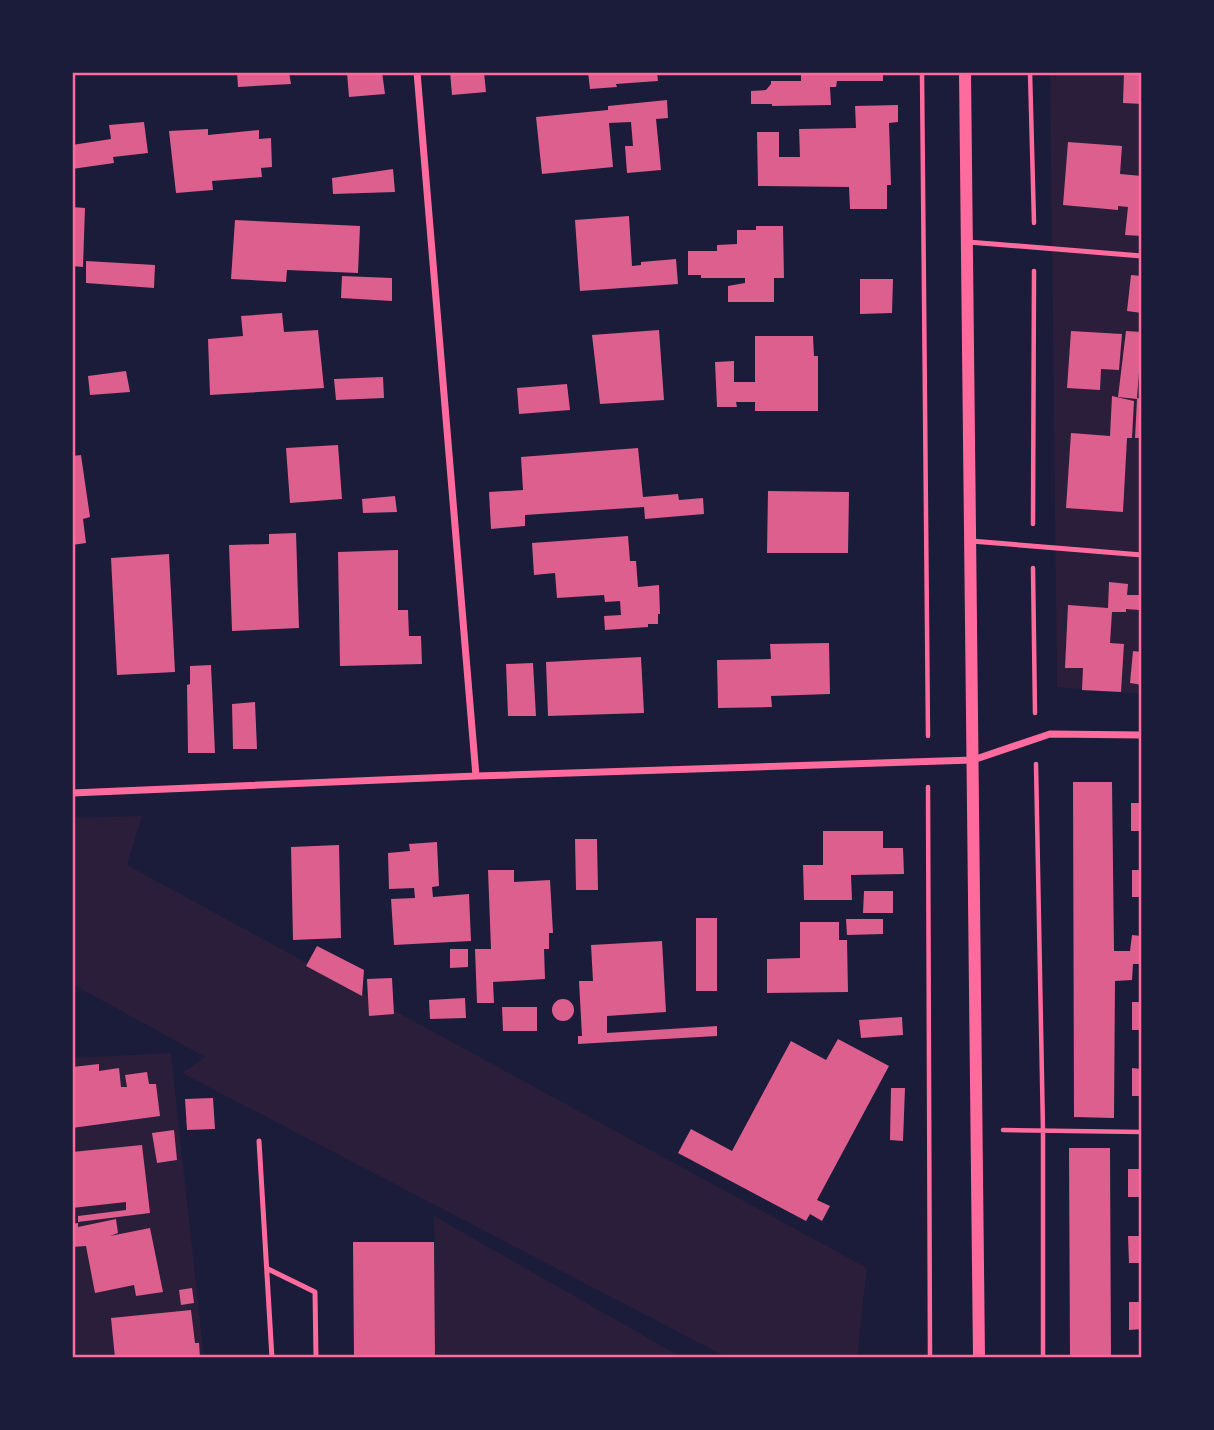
<svg xmlns="http://www.w3.org/2000/svg" width="1214" height="1430" font-family="Arial,sans-serif">
	<rect width="100%" height="100%" fill="#1b1b3a"/>
	<path fill="#2a1e3b" d="M1050,72H1142V694L1057,687Z
		M142,816L127,865L867,1268L857,1358H728L182,1073L205,1057L72,984V818Z
		M171,1053L204,1358H72V1058Z
		M434,1216L683,1358H435Z"/>
	<path fill="#dd5f8e" d="M237,72H289L291,84L238,87Z
		M362,72H382L385,94L349,97L347,73Z
		M450,72H484L486,92L452,95Z
		M588,72H657L658,81L616,84L617,87L590,89Z
		M801,72H883V81H837L836,87H830L831,105L772,106V104H751V91L766,90L771,84V81H801Z
		M1124,72H1142V104L1123,103Z
		M667,100L668,118L656,119L661,170L627,173L625,146H633L631,122L609,123L613,167L542,174L536,117L608,110V106Z
		M898,105V122L889,123L891,185H887V209H850L849,187L758,186L757,132H779V157H800L799,129L856,128L855,106Z
		M144,122L148,153L113,157L114,163L72,169V145L111,139L109,125Z
		M208,129V135L259,130V139L271,138L272,167L261,168L262,177L212,181L213,190L176,193L169,131Z
		M1068,142L1122,146L1120,174L1142,176V236L1125,235L1128,207L1118,206V210L1063,205Z
		M393,169L395,192L333,194L332,178Z
		M72,207L85,208L83,267L72,266Z
		M629,216L632,266L641,265V262L676,259L678,284L580,291L575,220Z
		M235,220L360,226L358,273L287,270L286,282L231,279Z
		M756,226H783L784,278H774V302H728V286L745,283V278H701V275H688V251H717V245L737,244V230H756Z
		M86,261L155,265L154,288L86,283Z
		M1131,275L1142,276V313L1127,311Z
		M342,276L392,278V301L341,298Z
		M860,279H893L892,313L860,314Z
		M282,313L284,332L318,330L324,388L210,395L208,339L243,336L241,316Z
		M659,330L664,400L600,404L592,335Z
		M1071,331L1122,334L1119,370L1101,369L1100,390L1067,388Z
		M1126,331L1142,332L1137,398L1142,399V438H1135L1137,399L1118,397Z
		M755,336H813L814,356H818V411H755V402H736L737,407H717L715,362L734,361V382H755Z
		M126,371L130,392L90,395L88,376Z
		M383,377L384,398L336,400L334,379Z
		M567,384L570,410L519,414L517,388Z
		M1112,396L1134,401L1132,438H1127L1123,512L1066,508L1071,433L1110,436Z
		M338,445L342,499L290,503L286,448Z
		M638,448L643,497L678,494L679,500L703,498L704,514L645,519L644,507L525,515V526L491,529L489,492L523,490L521,457Z
		M81,455L90,517L83,519L86,543L72,545V456Z
		M768,491L849,492L848,553H767Z
		M395,496L397,512L363,513L362,499Z
		M296,533L299,628L232,631L229,545L269,544V534Z
		M628,536L630,561H636L638,587L659,585L660,614H658V624H648V627L605,630L604,616L621,615L620,601L605,602L604,595L557,598L555,573L534,575L532,543Z
		M398,550V610H408L409,636H421L422,664L340,666L338,552Z
		M169,554L175,672L117,675L111,558Z
		M1109,582L1128,584L1127,595H1140L1139,610L1126,609V612H1112L1110,643L1124,644L1121,692L1082,690L1083,668H1065L1068,605L1108,608Z
		M829,643L830,694L771,696L772,707L718,708L717,660L771,659L770,644Z
		M1133,651L1142,652V685L1130,683Z
		M641,657L644,713L548,716L546,662Z
		M533,663L536,716H508L506,664Z
		M211,665L215,753H188L187,685L190,684V666Z
		M255,702L257,749H233L232,704Z
		M1073,782H1112L1114,951H1130L1132,935L1142,936V964H1133L1132,980L1115,981L1114,1118L1074,1117Z
		M1131,803H1142V831H1131Z
		M823,831H883V848H903L904,874L851,875L852,900H804L803,865H823Z
		M575,839H597L598,890H576Z
		M437,842L439,886L432,887L433,897L469,894L471,941L394,945L391,899L415,898L414,888L389,889L388,853L410,851L409,844Z
		M339,845L341,938L293,940L291,847Z
		M488,870H514V882L550,880L553,933H549V949H544L545,979L493,982L494,1003H477L475,949H491Z
		M1132,870H1142V897H1132Z
		M864,891H893V913H863Z
		M696,918H717V991H696Z
		M846,919H883V934L847,935Z
		M800,922H839V940H847L848,992L767,993V959L800,958Z
		M662,941L666,1012L607,1016V1033L717,1026V1036L578,1044V1036H582L579,981H593L591,945Z
		M317,946L364,970L362,996L306,966Z
		M450,949H468V967L450,968Z
		M392,978L394,1014L369,1016L367,979Z
		M465,998L466,1018L430,1019L429,1000Z
		M552 1010a11 11 0 1 1 22 0a11 11 0 1 1-22 0Z
		M1132,1002H1142V1030H1132Z
		M502,1007H537V1031H503Z
		M902,1017L903,1035L861,1038L859,1020Z
		M838,1039L889,1066L817,1200L830,1206L822,1221L810,1214L806,1221L678,1153L691,1129L732,1151L791,1041L826,1060Z
		M99,1064V1071L119,1068L121,1087H127L125,1075L147,1072L149,1084H156L160,1116L72,1128V1067Z
		M1132,1068L1142,1069V1096H1132Z
		M891,1088H905L903,1141L890,1140Z
		M213,1098L215,1129L187,1130L185,1099Z
		M174,1130L177,1160L157,1163L152,1133Z
		M142,1145L150,1213L78,1222V1216L126,1210V1202L72,1208V1152Z
		M1069,1148H1110L1111,1358H1070Z
		M1128,1169H1142V1197H1128Z
		M116,1219L118,1233L110,1236L150,1228L163,1292L136,1296L134,1285L95,1293L86,1246L72,1247V1224L78,1223V1227Z
		M1128,1236H1142V1263H1129Z
		M353,1242H434L435,1358H354Z
		M192,1288L194,1303L181,1305L179,1290Z
		M1129,1302H1142V1329L1129,1330Z
		M191,1310L195,1343H199L200,1358H115L111,1318Z"/>
	<g fill="none" stroke-linecap="round" stroke-linejoin="round">
		<path stroke="#ff6b9d" stroke-width="4.5" d="M922,72L928,736
			M1030,72L1034,223
			M1033,524L1034,271
			M1033,568L1035,713
			M1036,764L1043,1131V1358
			M928,787L930,1358
			M1003,1130L1142,1132"/>
		<path stroke="#ff6b9d" stroke-width="5" d="M968,242L1142,256
			M971,541L1142,555
			M259,1141L272,1358
			M268,1269L315,1292L316,1358"/>
		<path stroke="#ff6b9d" stroke-width="7" d="M417,72L476,776
			M72,793L476,776L973,760L1050,734L1142,735"/>
		<path stroke="#ff6b9d" stroke-width="12" d="M965,72L979,1358"/>
	</g>
	<rect width="1214" height="1430" fill="none" stroke="#1b1b3a" stroke-width="147"/>
	<rect x="74" y="74" width="1066" height="1282" fill="none" stroke="#ff6b9d" stroke-width="2.5"/>
</svg>
